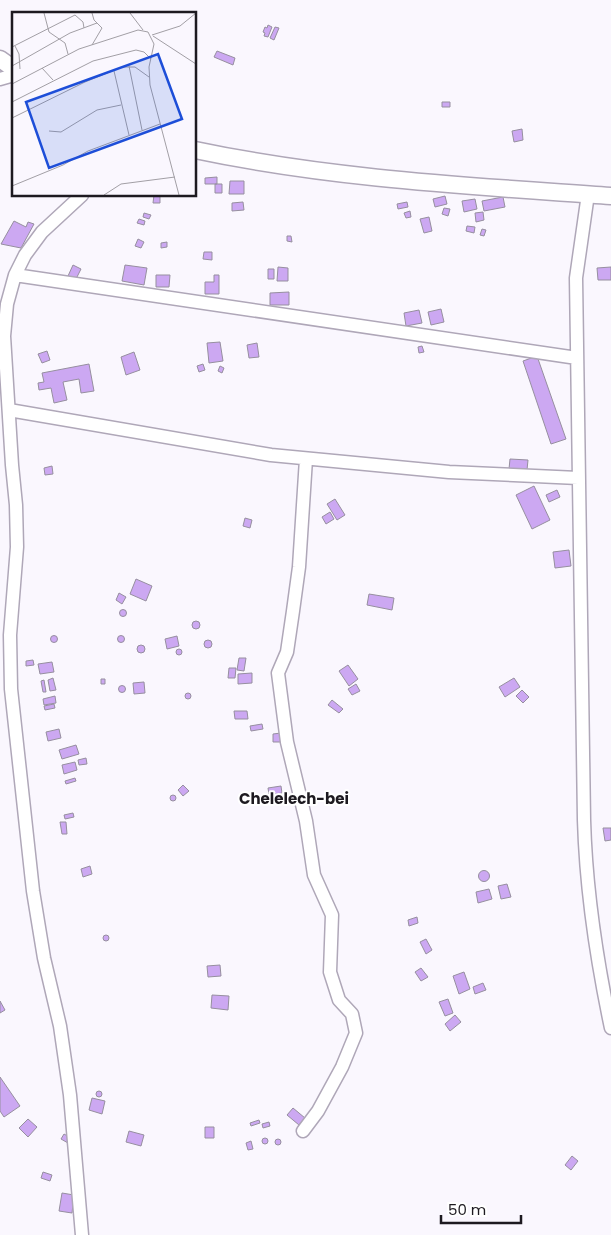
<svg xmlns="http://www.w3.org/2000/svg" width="611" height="1235" font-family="Poppins,sans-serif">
	<rect width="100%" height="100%" fill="#faf7fe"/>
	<path fill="#cca8f2" stroke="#968f9f" d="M268,25L272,27L268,37L264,36L265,33L263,32L265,27L267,28Z
		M275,27L279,28L274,40L270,38Z
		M217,51L235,58L233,65L214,57Z
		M442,102H450V107H442Z
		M522,129L523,140L514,142L512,131Z
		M217,177V184H205V178Z
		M230,181H244V194H229Z
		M215,184H222V193H215Z
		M154,195H160V203H153Z
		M445,196L447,204L435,207L433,199Z
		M503,197L505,207L484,211L482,201Z
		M475,199L477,209L464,212L462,201Z
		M243,202L244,210L232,211V203Z
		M407,202L408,207L398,209L397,204Z
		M444,208L450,209L448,216L442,214Z
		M410,211L411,217L406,218L404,213Z
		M483,212L484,220L476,222L475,213Z
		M144,213L151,215L149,219L143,217Z
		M429,217L432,231L424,233L420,219Z
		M139,219L145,221L144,225L137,223Z
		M14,221L26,227L28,222L34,224L21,248L1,244Z
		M467,226L475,227L474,233L466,231Z
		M482,229L486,230L484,236L480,235Z
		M287,236H291L292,242L287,241Z
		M138,239L144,242L141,248L135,246Z
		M167,242V247L161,248V243Z
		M204,252H212V260L203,259Z
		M73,265L81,269L76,279L68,276Z
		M125,265L147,268L144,285L122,281Z
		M278,267L288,268V281H277Z
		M611,267V280H598L597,268Z
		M268,269H274V279H268Z
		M156,275H170L169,287H156Z
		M214,275H219V294H205V282H214Z
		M289,292V305H270V293Z
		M441,309L444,322L431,325L428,312Z
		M419,310L422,323L406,326L404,313Z
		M220,342L223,361L209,363L207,343Z
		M257,343L259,357L249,358L247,345Z
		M422,346L424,352L419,353L418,347Z
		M47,351L50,360L42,363L38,354Z
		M134,352L140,370L126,375L121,357Z
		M537,356L566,439L551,444L523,361Z
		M89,364L94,391L81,393L79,379L63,382L67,400L54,403L51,388L39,390L38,383L44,382L42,373Z
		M203,364L205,370L199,372L197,366Z
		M220,366L224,368L222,373L218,371Z
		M510,459L528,460L527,470L509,469Z
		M52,466L53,474L45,475L44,468Z
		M534,486L550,520L532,529L516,495Z
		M557,490L560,497L549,502L546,495Z
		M335,499L345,515L337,520L327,504Z
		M330,512L334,519L326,524L322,517Z
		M245,518L252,520L250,528L243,526Z
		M569,550L571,566L555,568L553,552Z
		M136,579L152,586L146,601L130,594Z
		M119,593L126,597L122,604L116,600Z
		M369,594L394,598L392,610L367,605Z
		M119.5 613a3.5 3.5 0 1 1 7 0a3.5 3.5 0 1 1-7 0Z
		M192 625a4 4 0 1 1 8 0a4 4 0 1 1-8 0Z
		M50.5 639a3.5 3.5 0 1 1 7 0a3.5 3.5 0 1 1-7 0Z
		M117.5 639a3.5 3.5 0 1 1 7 0a3.5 3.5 0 1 1-7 0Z
		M177,636L179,646L167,649L165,639Z
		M204 644a4 4 0 1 1 8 0a4 4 0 1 1-8 0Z
		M137 649a4 4 0 1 1 8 0a4 4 0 1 1-8 0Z
		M176 652a3 3 0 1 1 6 0a3 3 0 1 1-6 0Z
		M239,658H246L244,671L237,670Z
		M33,660L34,665L26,666V661Z
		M52,662L54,672L40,674L38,664Z
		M348,665L358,679L349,686L339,671Z
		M229,668H236L235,678H228Z
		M252,673V683L238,684V674Z
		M53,678L56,690L50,691L48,680Z
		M514,678L520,687L505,697L499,687Z
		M101,679H105V684H101Z
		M44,680L46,692H43L41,681Z
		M144,682L145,693L134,694L133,683Z
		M356,684L360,691L352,695L348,689Z
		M118.5 689a3.5 3.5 0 1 1 7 0a3.5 3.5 0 1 1-7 0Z
		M522,690L529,697L523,703L516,696Z
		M185 696a3 3 0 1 1 6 0a3 3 0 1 1-6 0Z
		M55,696L56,703L44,705L43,699Z
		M332,700L343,709L339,713L328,705Z
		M54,704L55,708L45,710L44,706Z
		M234,711H247L248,719H235Z
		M262,724L263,729L251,731L250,726Z
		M59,729L61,738L48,741L46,732Z
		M281,733V742H273V734Z
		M76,745L79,754L62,759L59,750Z
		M86,758L87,764L79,765L78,760Z
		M75,762L77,770L64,774L62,765Z
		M75,778L76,781L66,784L65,781Z
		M183,785L189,791L183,796L178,790Z
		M281,786L282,793L269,795L268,788Z
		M170 798a3 3 0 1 1 6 0a3 3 0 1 1-6 0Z
		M73,813L74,817L65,819L64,815Z
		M60,822H66L67,834H62Z
		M603,828H611V840L605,841Z
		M90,866L92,874L83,877L81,869Z
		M478.5 876a5.5 5.5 0 1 1 11 0a5.5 5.5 0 1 1-11 0Z
		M507,884L511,897L501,899L498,886Z
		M489,889L492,899L478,903L476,892Z
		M417,917L418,923L409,926L408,920Z
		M103 938a3 3 0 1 1 6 0a3 3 0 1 1-6 0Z
		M426,939L432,950L426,954L420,942Z
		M220,965L221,976L208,977L207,966Z
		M421,968L428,977L421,981L415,972Z
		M464,972L470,989L459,994L453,976Z
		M483,983L486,990L475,994L473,987Z
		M212,995L229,996L228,1010L211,1008Z
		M448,999L453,1013L445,1016L439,1002Z
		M0,1001L5,1010L0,1013Z
		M455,1015L461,1022L450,1031L445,1024Z
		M0,1077L20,1106L4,1117L0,1111Z
		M96 1094a3 3 0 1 1 6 0a3 3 0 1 1-6 0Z
		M92,1098L105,1101L102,1114L89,1110Z
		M293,1108L305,1118L299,1125L287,1115Z
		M28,1119L37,1127L28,1137L19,1128Z
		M259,1120L260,1123L251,1126L250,1123Z
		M269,1122L270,1126L263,1128L262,1124Z
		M205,1127H214V1138H205Z
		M129,1131L144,1135L141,1146L126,1142Z
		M64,1134L71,1138L68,1143L61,1139Z
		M262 1141a3 3 0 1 1 6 0a3 3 0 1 1-6 0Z
		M275 1142a3 3 0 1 1 6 0a3 3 0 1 1-6 0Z
		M251,1141L253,1149L248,1150L246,1143Z
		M572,1156L578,1161L571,1170L565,1165Z
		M43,1172L52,1175L50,1181L41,1178Z
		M62,1193L74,1195L72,1213L59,1211Z"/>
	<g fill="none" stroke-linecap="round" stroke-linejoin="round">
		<g stroke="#afa7b8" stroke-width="15">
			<path id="minor" d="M0,79L14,75
				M588,194L576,278L584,820C586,892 596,957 611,1028
				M15,275L577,358
				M9,410L271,455L449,472L578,478
				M303,1131L318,1111L342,1067L356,1033L352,1014L339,1000L330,972L332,915L314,875L306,821L287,742L278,673L287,652L293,611L299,567L306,459
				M82,1235L70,1095L60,1026L44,958L33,891L11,689L10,635L17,547L16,505L12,465L4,336L7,304L15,275L25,255L42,232L82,195"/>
		</g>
		<g stroke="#afa7b8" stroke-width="19">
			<path id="major" d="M0,59L14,69
				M195,150C332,179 472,186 611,196"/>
		</g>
		<use href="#minor" stroke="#fff" stroke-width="12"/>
		<use href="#major" stroke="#fff" stroke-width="16"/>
	</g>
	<g text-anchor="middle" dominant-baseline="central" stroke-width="4" stroke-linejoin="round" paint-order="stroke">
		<g font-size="15" font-weight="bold" fill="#1d1a20" stroke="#fff">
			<text x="294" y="798">Chelelech-bei</text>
		</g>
	</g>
	<g transform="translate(12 12)">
		<rect width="184" height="184" fill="#faf7fe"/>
		<path fill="none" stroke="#a29fa5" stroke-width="1" d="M32,1L37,20L53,31L56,42M118,1L131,18M140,23L168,14L184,1M141,24L184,52M80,33L90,16L82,8L80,1M3,34L7,42L8,57M0,35L63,3L71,10L72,16M0,54L58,21L85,11M117,54L130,118M30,56L41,68M102,59L117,123M0,72L67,37L126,18L136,20L142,32L137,55L138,73L167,183M0,90L81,49L124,38L132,40L139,47M0,106L73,70L110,55H123L137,65M37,119L49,120L85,98L109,93M0,174L51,153L76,139L148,112M92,183L109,172L163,165"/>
		<path fill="#1d4ed8" fill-opacity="0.15" stroke="#1d4ed8" stroke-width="2.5" d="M146,42L170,107L37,156L14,90Z"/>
		<rect width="184" height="184" fill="none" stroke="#1d1a20" stroke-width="2.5"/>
	</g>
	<path d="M441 1215v8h80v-8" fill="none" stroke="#1d1a20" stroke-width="2.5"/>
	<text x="448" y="1215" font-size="15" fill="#1d1a20" stroke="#ffffff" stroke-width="4" paint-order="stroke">50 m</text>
</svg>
